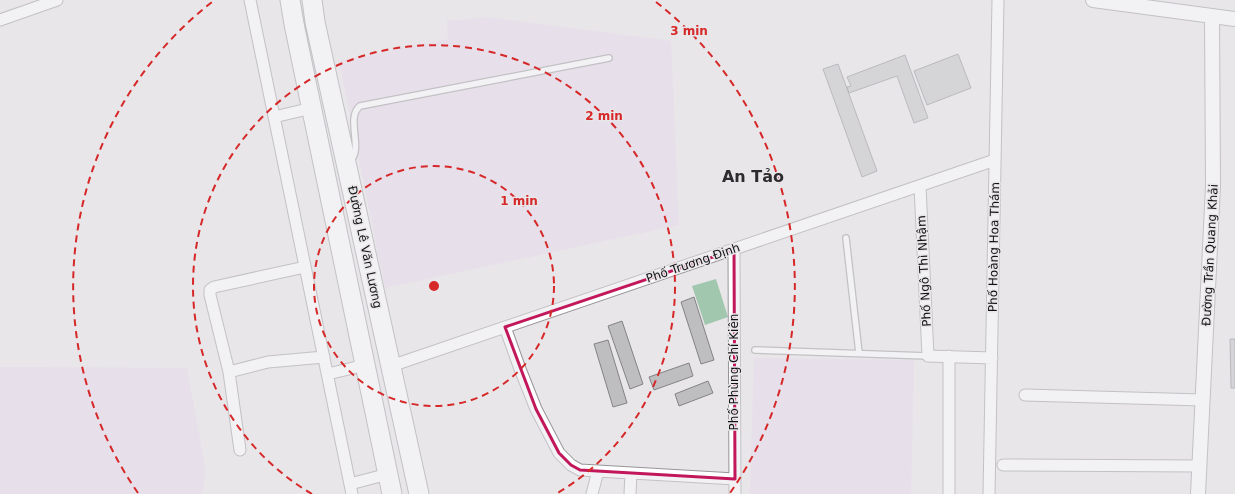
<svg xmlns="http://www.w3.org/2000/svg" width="1235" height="494" font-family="'DejaVu Sans',sans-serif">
	<rect width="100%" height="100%" fill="#e8e6e9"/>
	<path fill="#e7d7ea" d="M487,17L671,41L679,225L385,288L339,61L448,39L447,21Z
		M754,358L914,360L911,494H750Z
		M0,367L187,368L206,472L202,494H0Z"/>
	<path fill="#a1c7ae" d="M716,279L728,317L705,325L692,286Z"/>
	<path fill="#bebec1" stroke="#838386" d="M958,54L971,88L927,105L914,71Z
		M905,55L928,118L914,123L897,76L849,93L847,87L851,86L847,77Z
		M838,64L877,171L862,177L823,69Z
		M694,297L714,360L701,364L681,302Z
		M622,321L643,384L630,389L608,326Z
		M1230,339H1235V388H1231Z
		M608,340L627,403L613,407L594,344Z
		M689,363L693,376L654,390L649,377Z
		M708,381L713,393L679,406L675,394Z"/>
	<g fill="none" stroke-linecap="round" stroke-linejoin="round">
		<g stroke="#979598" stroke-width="8">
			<path id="service" d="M350,161C364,149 345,118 360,106L609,58
				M846,238L859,353
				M755,350L928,356"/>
		</g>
		<g stroke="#979598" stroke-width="13">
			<path id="minor" d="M250,0L352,494
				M0,20L57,0
				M274,117L312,108
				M920,186L928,356L992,358
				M734,250L735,494
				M505,327L520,369L536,409L559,453L571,465L580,470L735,479
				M949,356V494
				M391,366L995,160
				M229,372L268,362L324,357
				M328,374L365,365
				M1025,395L1202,400
				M240,450L229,372L210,295V290L214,287L305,267
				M1003,465L1199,466
				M350,484L388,474
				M592,494L598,471
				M630,494L631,473
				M989,494L998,0"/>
		</g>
		<g stroke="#979598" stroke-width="16">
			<path id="tertiary" d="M1093,0L1235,19
				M1198,494L1213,186L1212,16"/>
		</g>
		<g stroke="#979598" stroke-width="21">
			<path id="trunk" d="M290,0L294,24L392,494
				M312,0L315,22L419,494"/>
		</g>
		<use href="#service" stroke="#fff" stroke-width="5.5"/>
		<use href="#minor" stroke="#fff" stroke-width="11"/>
		<use href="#tertiary" stroke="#fff" stroke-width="14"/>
		<use href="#trunk" stroke="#fff" stroke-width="19"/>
	</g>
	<path d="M0 0H1235V494H0ZM734,250L735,479L580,470L571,465L559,453L536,409L505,327Z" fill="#e8e6e9" fill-opacity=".55" fill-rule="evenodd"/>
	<path fill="none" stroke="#c2185b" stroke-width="3" stroke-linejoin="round" d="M734,250L735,479L580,470L571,465L559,453L536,409L505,327Z"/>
	<g fill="none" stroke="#d62828" stroke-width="2" stroke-dasharray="7 5">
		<circle cx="434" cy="286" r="120"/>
		<path d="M312 494A241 241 0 1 1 556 494"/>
		<path d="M138 493A361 361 0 0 1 212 2M656 2A361 361 0 0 1 730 493"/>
	</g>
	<g text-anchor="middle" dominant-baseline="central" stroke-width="3" stroke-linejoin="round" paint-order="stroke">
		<g font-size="12" fill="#131213" stroke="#e8e6e9">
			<text transform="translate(365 247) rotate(78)">Đường Lê Văn Lương</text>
			<text transform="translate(994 247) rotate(-89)">Phố Hoàng Hoa Thám</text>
			<text transform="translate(1210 255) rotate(-87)">Đường Trần Quang Khải</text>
			<text transform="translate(693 263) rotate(-19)">Phố Trương Định</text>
			<text transform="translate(924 271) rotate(-93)">Phố Ngô Thì Nhậm</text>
			<text transform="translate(734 372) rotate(-90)">Phố Phùng Chí Kiên</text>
		</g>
		<g font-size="16" font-weight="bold" fill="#2d2b2e" stroke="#e8e6e9">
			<text x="753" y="176">An Tảo</text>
		</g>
	</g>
	<circle cx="434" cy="286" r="6" fill="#d62828" stroke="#e8e6e9" stroke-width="2"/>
	<g font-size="12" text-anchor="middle" font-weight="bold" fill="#d62828" stroke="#e8e6e9" stroke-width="3" stroke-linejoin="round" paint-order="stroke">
		<text x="689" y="35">3 min</text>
		<text x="604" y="120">2 min</text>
		<text x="519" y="205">1 min</text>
	</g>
</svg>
